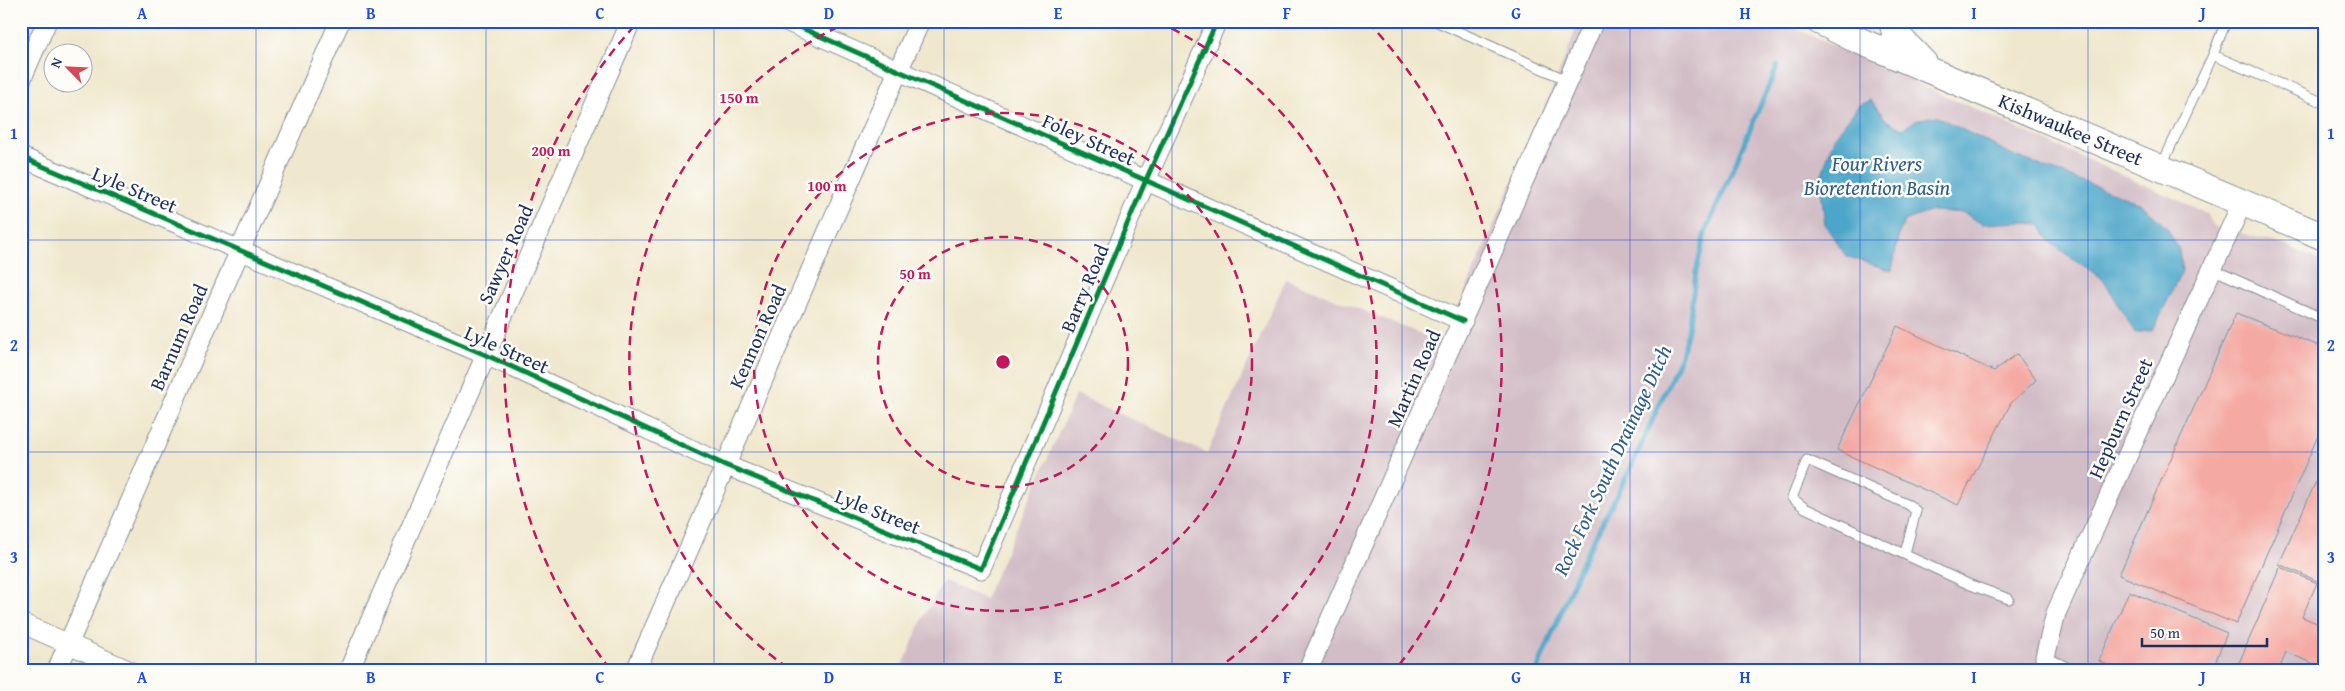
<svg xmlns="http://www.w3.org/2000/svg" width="2345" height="691" font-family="'Gentium Book Plus',serif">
	<rect width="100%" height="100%" fill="#fdfcf7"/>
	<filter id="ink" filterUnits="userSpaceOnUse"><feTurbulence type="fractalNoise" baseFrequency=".02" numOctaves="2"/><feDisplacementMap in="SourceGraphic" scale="10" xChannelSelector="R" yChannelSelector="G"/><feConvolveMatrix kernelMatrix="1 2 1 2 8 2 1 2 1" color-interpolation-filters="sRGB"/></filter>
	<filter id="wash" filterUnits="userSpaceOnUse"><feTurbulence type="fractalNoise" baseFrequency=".0096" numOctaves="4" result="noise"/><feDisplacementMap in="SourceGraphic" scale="20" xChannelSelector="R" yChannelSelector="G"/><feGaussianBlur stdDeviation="1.12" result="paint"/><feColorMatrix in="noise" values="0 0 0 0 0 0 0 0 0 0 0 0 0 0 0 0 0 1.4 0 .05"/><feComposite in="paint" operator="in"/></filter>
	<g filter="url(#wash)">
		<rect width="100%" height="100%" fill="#f0e8ce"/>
		<path fill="#d2bdc6" d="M1579,21H1778L2207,213L2212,225L2288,246L2324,263V670H901L924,615L944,581L985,599L1076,394L1207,453L1286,279L1443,343L1556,81Z"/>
		<path fill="#4ba6c9" stroke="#336a94" d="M1871,100L1886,120L1902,129L1917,120L1936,116L2015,156L2140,203L2167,228L2179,250L2182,271L2153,330L2135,333L2104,280L2051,243L2040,225L2021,222L1982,224L1964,213L1932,211L1904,221L1898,238L1892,271L1846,256L1825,225L1820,180L1834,138L1858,106Z"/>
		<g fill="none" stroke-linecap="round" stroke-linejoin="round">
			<path stroke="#4ba6c9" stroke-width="5" d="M1537,670L1581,564L1630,470L1680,358L1688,331L1696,272L1705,233L1778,65"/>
		</g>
		<g id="blocks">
			<path fill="#f4a9a2" d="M2236,313L2324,348V422L2236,624L2119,575Z
				M1897,326L1994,371L2017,354L2036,380L2011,403L1958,505L1837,450Z
				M2322,468L2324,469V584L2279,564Z
				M2280,567L2317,583L2302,617L2324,626V668L2286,652L2279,670H2236Z
				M2129,591L2227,633L2212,670H2119L2099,661Z"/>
		</g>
	</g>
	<g filter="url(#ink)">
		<use href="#blocks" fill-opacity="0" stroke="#868c96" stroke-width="1"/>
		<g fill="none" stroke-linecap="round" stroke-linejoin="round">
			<g stroke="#868c96" stroke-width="11">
				<path id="lane" d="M1435,21L1567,80
					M2213,55L2226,21
					M2162,165L2213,55L2324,103
					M2212,269L2324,319
					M1905,553L1916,511L1909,505L1807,460L1792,498L1805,508L1968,584L2009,599
					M2046,657L2073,670"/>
			</g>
			<g stroke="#868c96" stroke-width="21">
				<path id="street" d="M786,21L1463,321
					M21,80L47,21
					M21,157L486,355L725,465L981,569L1146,180L1217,21
					M21,623L128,670
					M57,670L340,21
					M349,670L631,21
					M636,670L920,21
					M1308,670L1594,21
					M2047,670L2045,657L2056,613L2243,201"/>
			</g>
			<g stroke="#868c96" stroke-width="28">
				<path id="secondary" d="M1819,21L1853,38L2324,237
					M1892,21L1895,33L1924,63"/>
			</g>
			<use href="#lane" stroke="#fff" stroke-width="9"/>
			<use href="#street" stroke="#fff" stroke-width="19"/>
			<use href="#secondary" stroke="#fff" stroke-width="26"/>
			<g stroke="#fdfcf7" stroke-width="8">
				<path id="cycleway" d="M786,21L1463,321
					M21,157L486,355L725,465L981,569L1146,180L1217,21"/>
			</g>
			<use href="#cycleway" stroke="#00873e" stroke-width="5"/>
		</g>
	</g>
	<path fill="none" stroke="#1d4ed8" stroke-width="1" stroke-opacity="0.55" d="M256,21V670M486,21V670M714,21V670M944,21V670M1172,21V670M1402,21V670M1630,21V670M1860,21V670M2088,21V670M21,240H2324M21,452H2324"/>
	<g fill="none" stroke="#c2185b" stroke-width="2.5" stroke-dasharray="9 6">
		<circle cx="1003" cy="362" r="125"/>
		<circle cx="1003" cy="362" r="249"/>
		<path d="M788 668A374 374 0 0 1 848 22M1158 22A374 374 0 0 1 1218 668"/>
		<path d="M610 669A499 499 0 0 1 638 22M1368 22A499 499 0 0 1 1396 669"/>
	</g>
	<g text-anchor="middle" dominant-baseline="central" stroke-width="5" stroke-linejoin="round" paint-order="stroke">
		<g font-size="20" fill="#1b2f5e" stroke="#fdfcf7">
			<text transform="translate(2071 129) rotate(23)">Kishwaukee Street</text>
			<text transform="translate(1089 139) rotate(24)">Foley Street</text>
			<text transform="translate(135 189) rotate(23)">Lyle Street</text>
			<text transform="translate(505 254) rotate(-66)">Sawyer Road</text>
			<text transform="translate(1084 288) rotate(-67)">Barry Road</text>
			<text transform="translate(757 336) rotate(-66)">Kennon Road</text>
			<text transform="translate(178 337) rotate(-66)">Barnum Road</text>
			<text transform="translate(507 349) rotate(24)">Lyle Street</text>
			<text transform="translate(1413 378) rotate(-66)">Martin Road</text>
			<text transform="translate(2120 418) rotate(-66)">Hepburn Street</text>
			<text transform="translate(878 511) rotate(22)">Lyle Street</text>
		</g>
		<g font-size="21" font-style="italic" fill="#2e5f89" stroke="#fdfcf7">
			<text x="1877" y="163">Four Rivers<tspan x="1877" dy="24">Bioretention Basin</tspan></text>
			<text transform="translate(1612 460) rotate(-65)">Rock Fork South Drainage Ditch</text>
		</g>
	</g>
	<circle cx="1003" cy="362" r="8" fill="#c2185b" stroke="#fdfcf7" stroke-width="2.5"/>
	<g font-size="15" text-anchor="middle" font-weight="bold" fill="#c2185b" stroke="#fdfcf7" stroke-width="5" stroke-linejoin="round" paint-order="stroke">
		<text x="739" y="103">150 m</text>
		<text x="551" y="156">200 m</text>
		<text x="827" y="191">100 m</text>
		<text x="915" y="279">50 m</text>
	</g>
	<rect width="2345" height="691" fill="none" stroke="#fdfcf7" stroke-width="55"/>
	<g transform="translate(68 68) rotate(294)"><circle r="24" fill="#fdfcf7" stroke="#a3aaba"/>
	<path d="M0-4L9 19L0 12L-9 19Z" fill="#d1495b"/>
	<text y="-8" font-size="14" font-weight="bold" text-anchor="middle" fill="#1b2f5e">N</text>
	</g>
	<path d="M2142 638v8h125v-8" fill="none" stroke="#1b2f5e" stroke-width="2.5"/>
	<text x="2150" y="638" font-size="15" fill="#1b2f5e" stroke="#fdfcf7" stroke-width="4" paint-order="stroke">50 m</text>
	<rect x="28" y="28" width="2290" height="636" fill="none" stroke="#1d4ed8" stroke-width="2"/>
	<g font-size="16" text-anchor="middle" font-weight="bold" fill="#1d4ed8">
		<text x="142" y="19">A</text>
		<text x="371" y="19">B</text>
		<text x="600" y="19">C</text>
		<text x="829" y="19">D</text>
		<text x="1058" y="19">E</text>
		<text x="1287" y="19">F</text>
		<text x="1516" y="19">G</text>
		<text x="1745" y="19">H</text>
		<text x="1974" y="19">I</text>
		<text x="2203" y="19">J</text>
		<text x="14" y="139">1</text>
		<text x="2331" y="139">1</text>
		<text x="14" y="351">2</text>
		<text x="2331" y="351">2</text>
		<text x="14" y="563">3</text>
		<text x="2331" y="563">3</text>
		<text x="142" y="683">A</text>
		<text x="371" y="683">B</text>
		<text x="600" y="683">C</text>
		<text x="829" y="683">D</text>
		<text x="1058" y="683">E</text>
		<text x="1287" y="683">F</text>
		<text x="1516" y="683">G</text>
		<text x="1745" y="683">H</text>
		<text x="1974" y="683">I</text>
		<text x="2203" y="683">J</text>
	</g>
</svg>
